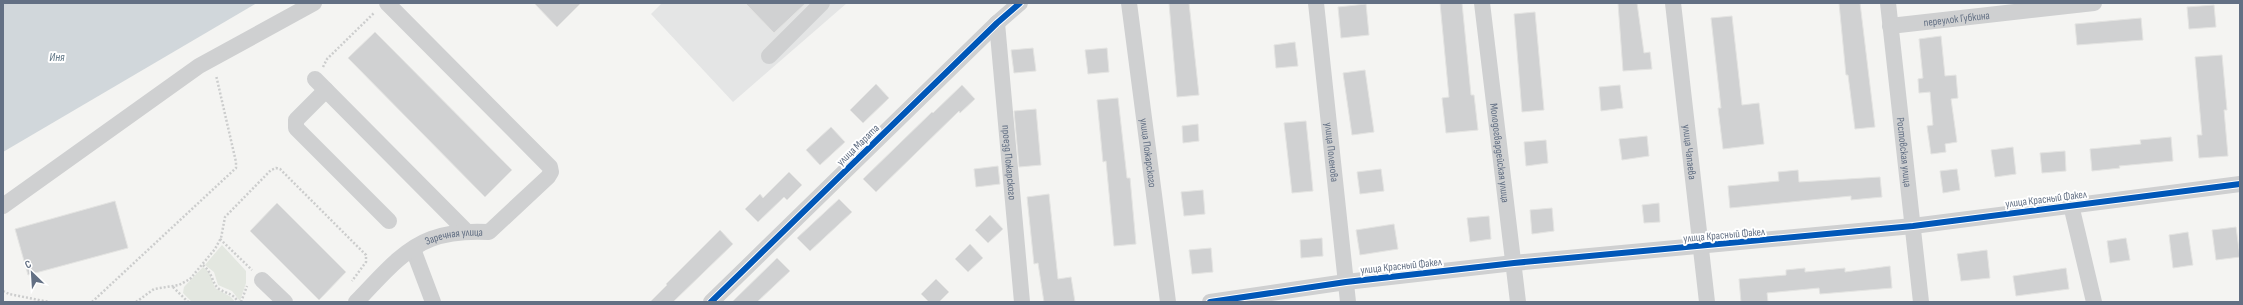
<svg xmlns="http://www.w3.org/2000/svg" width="2243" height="305" font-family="'Sofia Sans Condensed',sans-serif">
	<rect width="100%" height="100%" fill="#f4f4f2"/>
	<path fill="#e4e5e5" d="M662,3H847L733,102L651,14Z"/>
	<path fill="#e3e7e0" d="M222,245L246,271V283L240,301L232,291L218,285L214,272L205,265Z
		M203,267L209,272L215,288L231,297L235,302H192L183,293L184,287Z"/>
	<path fill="#d1d7db" d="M3,3H257L3,152Z"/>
	<path fill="#d0d1d2" stroke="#e4e4e2" d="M534,3H581L557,27Z
		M745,3H806L774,33Z
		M1169,3H1189L1199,95L1177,97Z
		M1440,3H1462L1471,95H1474L1478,130L1446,133L1442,98L1449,97Z
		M1618,3H1637L1644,53L1650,52L1652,69L1623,71Z
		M1839,3H1860L1875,127L1855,129L1848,75H1846Z
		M1366,4L1369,35L1341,38L1338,7Z
		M2214,5L2216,27L2189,29L2187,7Z
		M1535,12L1544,110L1522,112L1514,14Z
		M1732,16L1742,105L1759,103L1764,144L1723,149L1718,108H1721L1711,18Z
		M2141,18L2143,40L2077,45L2075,24Z
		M375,32L512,170L485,197L348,58Z
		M1941,36L1945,76L1956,75L1958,98L1951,99L1957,142L1945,144L1946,152L1931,154L1927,126L1933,125L1930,92L1919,93L1918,79L1923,78L1919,39Z
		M1295,42L1298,66L1276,68L1274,45Z
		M1033,48L1036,71L1014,73L1011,50Z
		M1107,48L1109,72L1088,74L1085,50Z
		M2222,55L2227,110H2224L2228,156L2199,158L2197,135H2202L2195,57Z
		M1365,70L1374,132L1352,135L1343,73Z
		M876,84L889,98L863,123L850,110Z
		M962,85L975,99L960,113L959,111L876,192L863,179L932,112L933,113Z
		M1620,85L1623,108L1601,111L1599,87Z
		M1118,98L1127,178H1130L1136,244L1114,246L1106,161L1103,162L1097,100Z
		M1036,109L1041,165L1019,167L1014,111Z
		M1306,121L1313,191L1292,193L1284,123Z
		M1198,124L1199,141L1183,143L1182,126Z
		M831,127L845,142L820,165L806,150Z
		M1647,136L1649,156L1622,160L1619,139Z
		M2171,137L2173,161L2119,166L2120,168L2092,171L2090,149L2141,144L2140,140Z
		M1546,140L1548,163L1526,166L1524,142Z
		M2013,147L2016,174L1995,177L1991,150Z
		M2065,151L2066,171L2042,173L2040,153Z
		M998,166L1000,184L976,187L974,169Z
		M1381,169L1384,191L1360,194L1357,172Z
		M1957,169L1960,190L1943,193L1940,171Z
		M1798,170L1799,182L1880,177L1882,197L1851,200V196L1730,208L1728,186L1779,181L1778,172Z
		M789,172L802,185L787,200L784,197L758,222L745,209L760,194L763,198Z
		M1203,190L1205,214L1184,216L1181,192Z
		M1049,194L1058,279L1071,277L1075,302H1044L1038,263L1034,264L1027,197Z
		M839,199L852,212L810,251L797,238Z
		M115,201L128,248L28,275L15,229Z
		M277,203L346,272L319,300L250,231Z
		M1659,203L1660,222L1644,223L1642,205Z
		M1552,208L1554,231L1532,234L1530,210Z
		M990,215L1003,229L988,243L975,230Z
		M1489,216L1491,239L1470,242L1467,218Z
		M1394,224L1398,249L1360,255L1356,230Z
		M2236,227L2240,257L2216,260L2212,230Z
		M720,230L733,244L673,302H650L667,285L666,284Z
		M2188,232L2193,265L2173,268L2169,235Z
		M1322,238L1323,256L1301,258L1300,240Z
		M2126,238L2130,260L2110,263L2107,241Z
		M970,244L983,258L968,272L955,259Z
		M1211,248L1213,272L1192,274L1189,250Z
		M1987,250L1990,278L1961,281L1957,254Z
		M777,258L790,271L757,302H732Z
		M1890,266L1892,288L1820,294L1819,288L1767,293L1768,302H1741L1739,279L1786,275V270L1805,268V272L1845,268V272Z
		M2066,268L2069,289L2016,296L2013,276Z
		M936,279L949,292L939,302H929L921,294Z"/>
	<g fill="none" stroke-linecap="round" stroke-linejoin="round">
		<path stroke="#cccdcd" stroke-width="2.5" stroke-dasharray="2 2" stroke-linecap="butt" d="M323,67L327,59L374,13
			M220,239L252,270
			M203,265C213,273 212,284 219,289C227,294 233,293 238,302
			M173,287L188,302
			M3,291L9,294L49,302
			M92,302L236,168V162L216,75
			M136,302L154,289L179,285L190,279L215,249L221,238L225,217L271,170L276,168L280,169L366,255V262L352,281
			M241,302L247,286"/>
		<g stroke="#cfd0d1" stroke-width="16">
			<path id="s1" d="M1129,3L1168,302"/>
			<path id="s2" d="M1316,3L1348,302"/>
			<path id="s3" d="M1482,3L1518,302"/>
			<path id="s4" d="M1673,3L1707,302"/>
			<path id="s5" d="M1888,3L1921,302"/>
			<path id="s6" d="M997,23L1022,302"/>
			<path id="s7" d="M1890,26L2094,3"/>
			<path d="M769,56L822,3"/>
			<path d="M315,79L466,231"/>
			<path d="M326,90L296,120V128L389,221"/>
			<path d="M2071,205L2094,302"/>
			<path d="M3,206L199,66L314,3"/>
			<path d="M413,249L433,302"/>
			<path d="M262,280L285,302"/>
			<path id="s8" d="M356,302C378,280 401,250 431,239C449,232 470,231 489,232L548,177L551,172L550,167L387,3"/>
			<path d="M711,302L997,23L1020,3"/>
			<path d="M1210,302L1346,282L1514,263L1913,226L2240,184"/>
		</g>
		<g stroke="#fff" stroke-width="8">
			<path id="cycleway" d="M711,302L997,23L1020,3
				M1210,302L1346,282L1514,263L1913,226L2240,184"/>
		</g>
		<use href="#cycleway" stroke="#0057b8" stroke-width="6"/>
	</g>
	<g text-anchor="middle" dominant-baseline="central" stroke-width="4" stroke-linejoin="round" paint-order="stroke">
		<g font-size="11" fill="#637084" stroke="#fff">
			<text stroke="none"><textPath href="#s7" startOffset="67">переулок Губкина</textPath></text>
			<text transform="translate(858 145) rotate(-44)">улица Марата</text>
			<text stroke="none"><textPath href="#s3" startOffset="151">Молодогвардейская улица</textPath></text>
			<text stroke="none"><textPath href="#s4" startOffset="150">улица Чапаева</textPath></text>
			<text stroke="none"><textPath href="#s5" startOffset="150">Ростовская улица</textPath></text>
			<text stroke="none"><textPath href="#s1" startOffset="151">улица Пожарского</textPath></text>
			<text stroke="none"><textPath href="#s2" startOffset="150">улица Поленова</textPath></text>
			<text stroke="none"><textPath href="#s6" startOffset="140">проезд Пожарского</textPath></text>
			<text transform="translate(2046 199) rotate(-7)">улица Красный Факел</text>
			<text transform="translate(1724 235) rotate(-5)">улица Красный Факел</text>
			<text stroke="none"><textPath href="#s8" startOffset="122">Заречная улица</textPath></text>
			<text transform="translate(1401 266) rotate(-6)">улица Красный Факел</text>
		</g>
		<g font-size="12" font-style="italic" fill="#637988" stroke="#fff">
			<text x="57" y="57">Иня</text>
		</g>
	</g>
	<rect width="2243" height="305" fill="none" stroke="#637084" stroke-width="8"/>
	<g transform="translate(32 273) rotate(335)" stroke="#ffffff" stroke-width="3" paint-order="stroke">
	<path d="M0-3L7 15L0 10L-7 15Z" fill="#637084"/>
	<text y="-6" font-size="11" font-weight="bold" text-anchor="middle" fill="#637084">С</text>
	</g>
</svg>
